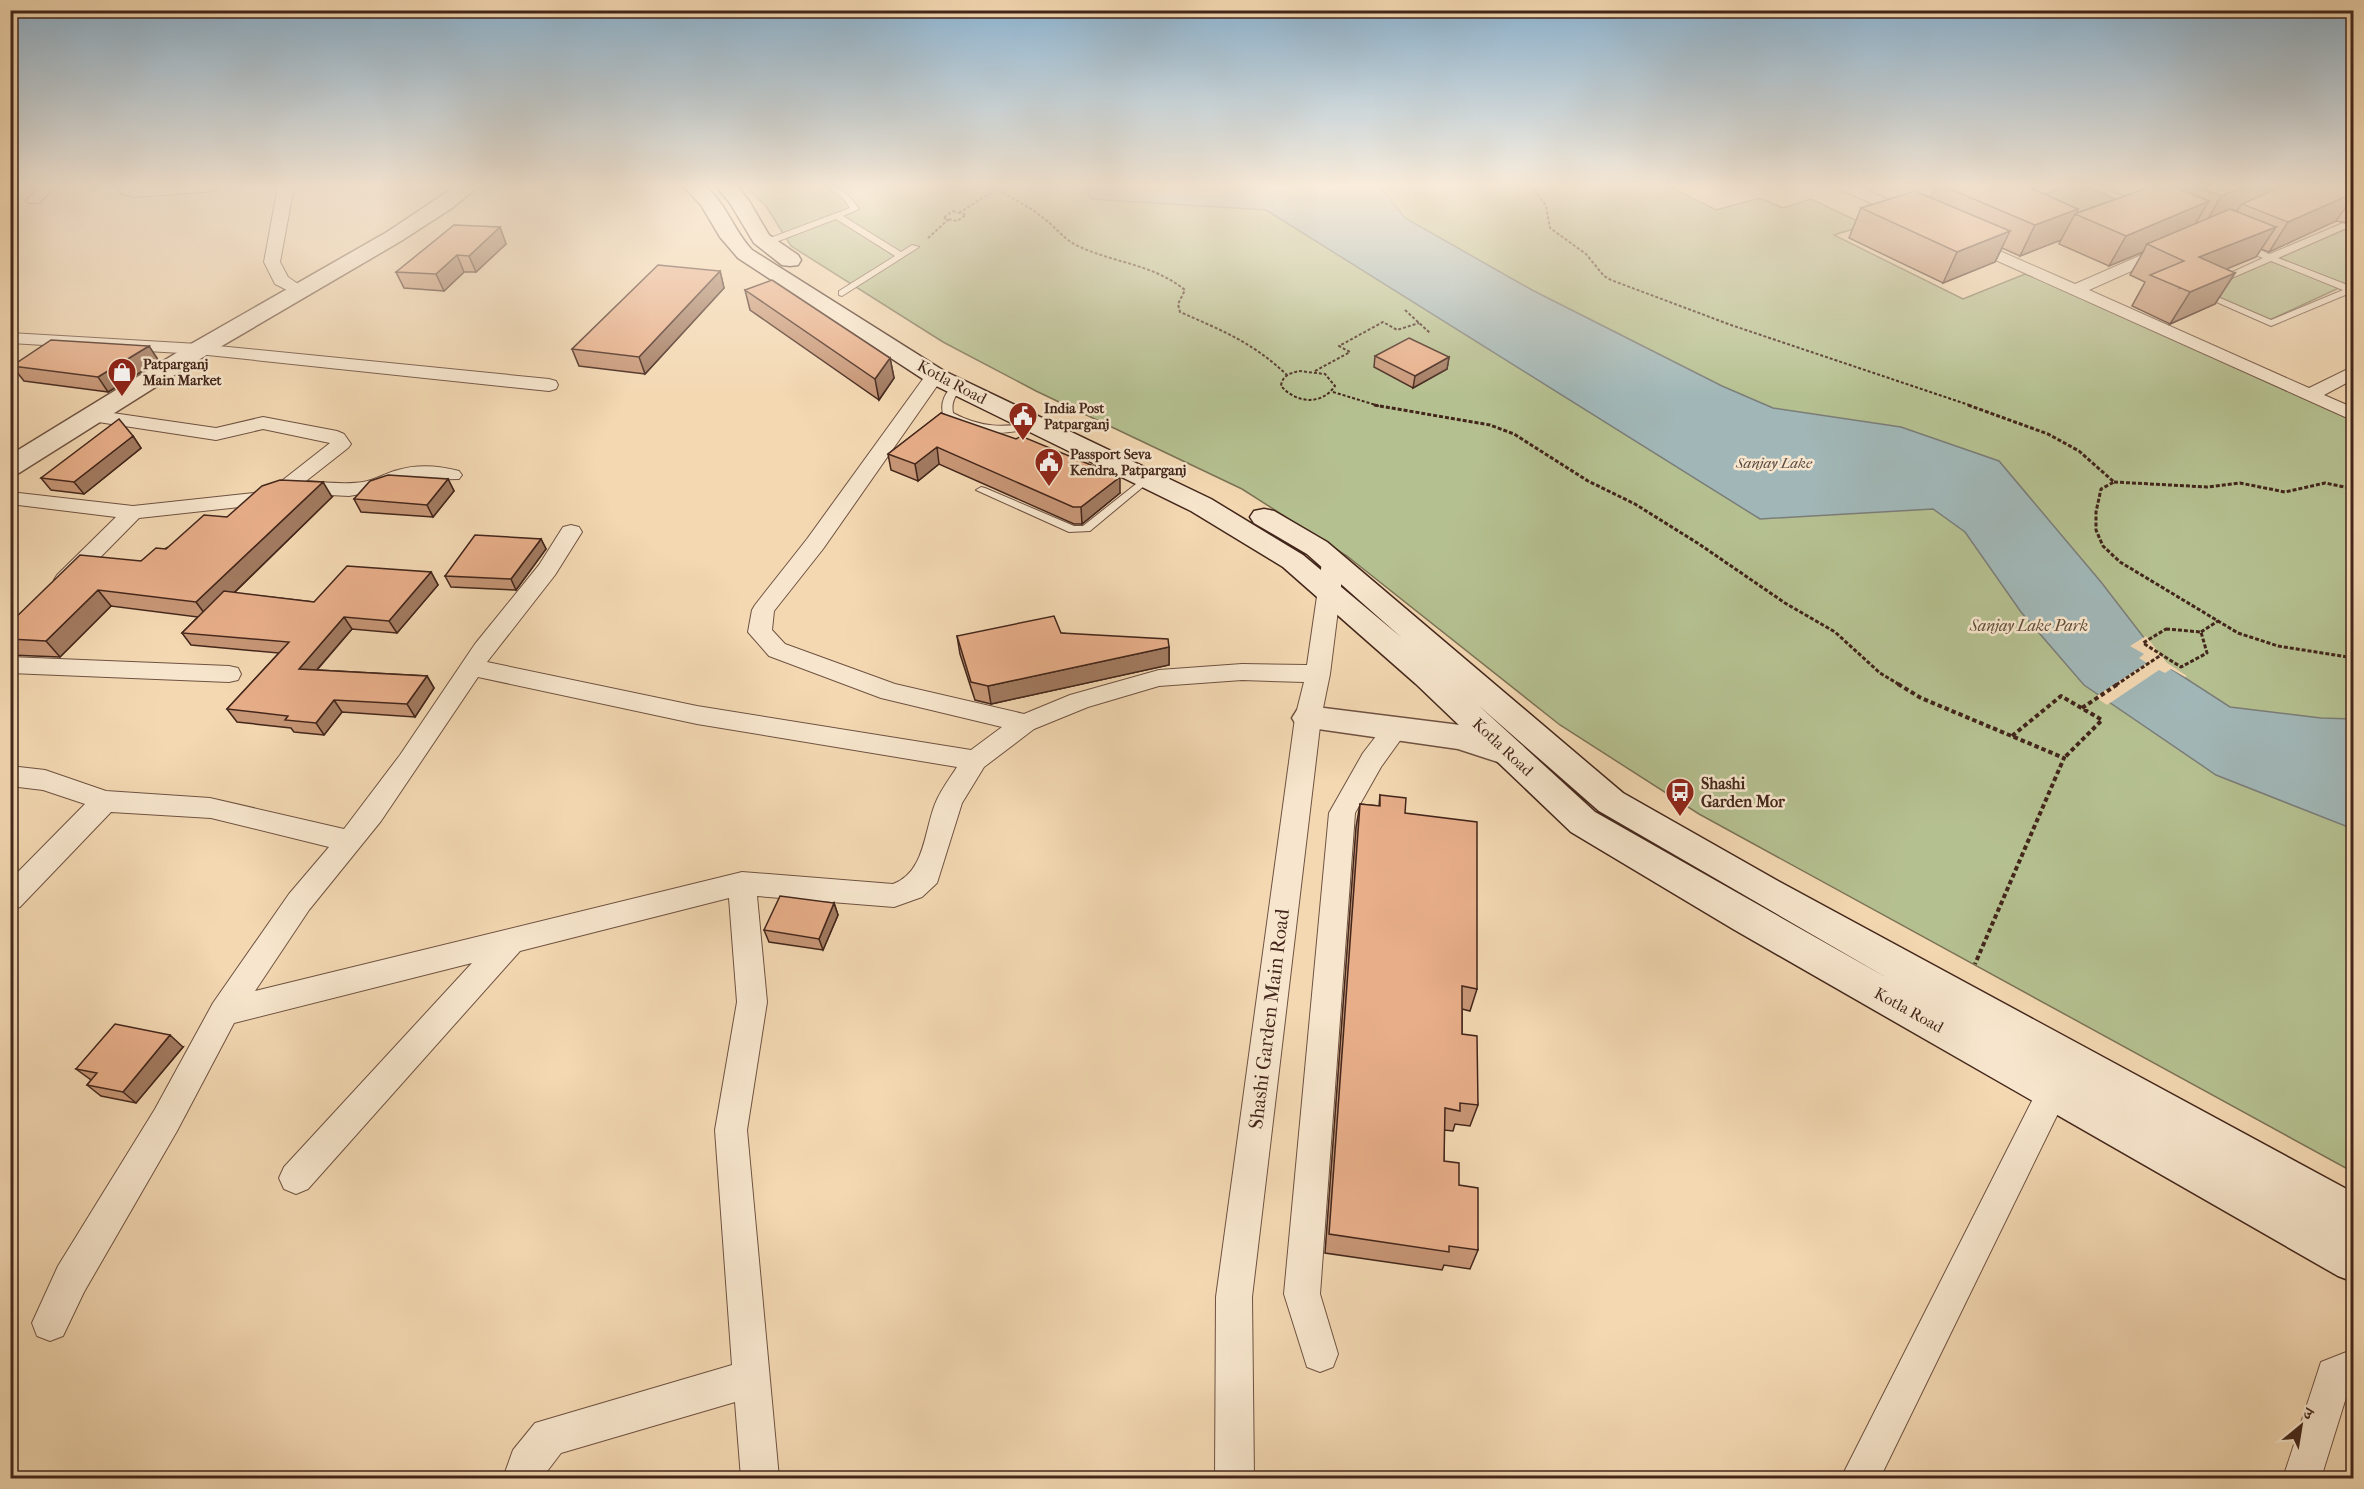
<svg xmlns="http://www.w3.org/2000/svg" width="2364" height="1489" font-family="'IM FELL French Canon','Noto Serif Devanagari',serif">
	<rect width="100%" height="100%" fill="#f3d8b2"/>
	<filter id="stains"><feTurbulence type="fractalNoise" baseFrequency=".00333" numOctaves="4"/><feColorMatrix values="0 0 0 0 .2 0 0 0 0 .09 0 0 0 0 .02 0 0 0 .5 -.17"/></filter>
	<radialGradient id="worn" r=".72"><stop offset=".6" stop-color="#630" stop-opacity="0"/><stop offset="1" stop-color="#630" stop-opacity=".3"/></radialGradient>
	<path fill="#b5c090" stroke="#7c7356" stroke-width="1.5" d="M745,186H1668L1716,210L1760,198L1783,208L1811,199L1866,225L1834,235L1963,299L2025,274L2075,290L2353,415V1172L1699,814L1560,725L1347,556L1242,489L1036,391L943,342L791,246L766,206Z
		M2069,186H2082L2132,207L2064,233L2006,209Z
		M2346,229L2353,232V282L2347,285L2279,258Z
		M2273,260L2341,287L2270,320L2202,291Z"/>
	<path fill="#a1b7b7" stroke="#7b7d79" stroke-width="1.5" d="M1087,186H1380L1405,218L1532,290L1722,386L1773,408L1901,427L1999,461L2101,582L2165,665L2230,707L2321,718L2353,719V829L2216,775L2084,685L2021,612L1965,532L1933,509L1760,519L1266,210L1091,199Z"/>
	<path fill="#f3d8b2" d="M2146,636L2167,663L2187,676L2185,677L2171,669L2165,673L2159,670L2107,705L2095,697L2147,663L2139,658L2144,654L2130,646Z"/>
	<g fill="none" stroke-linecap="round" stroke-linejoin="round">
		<g stroke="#6f5241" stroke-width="2">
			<path id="service" d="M825,186C842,186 850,196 859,209L843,216L901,252L912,245L919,247L842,296L839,295V291L895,256L836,219L768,245H762V241L850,208L843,198Z
				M2050,186H2061L2027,201L2020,199Z
				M2088,186H2099L2141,204L2134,206Z
				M2343,223L2354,226V231L2344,229L2278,258L2350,286L2354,285V294L2350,293L2271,326L2196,293L2204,291L2271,320L2343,290L2271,261L2220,283L2213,281L2263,258L2241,249V245H2247L2270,254Z
				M957,384L962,387C955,396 951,402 953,413C981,428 1004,428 1034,422L1039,425C1033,429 1025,430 1017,431C990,436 968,430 944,417C939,404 945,390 957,384Z
				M1146,476L1151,479L1150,481L1090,531L1069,532L976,490L981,487L985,488L1074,526H1083Z"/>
		</g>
		<g stroke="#6f5241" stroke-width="2">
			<path id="minor" d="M40,186H56L39,203H29L26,200Z
				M117,186H222L215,191L135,197L122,194Z
				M278,186H294L280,262L288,277L308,291L305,295L299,296L275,284L264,262Z
				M1838,186H1858L1891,201L1931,186H1952L1950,189L1904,207L1918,216L1910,221L1840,189Z
				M1968,237L2075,284L2162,246H2174L2176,249L2174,252L2089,290L2309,388L2354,366V379L2324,395L2354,408V421L1962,245L1960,242L1962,239Z
				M10,333L198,344L549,379L556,381L558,385L556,389L549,391L198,354L10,343Z
				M935,370L942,372L944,376L823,549L774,611L772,630L785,644L895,684L1024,714L1070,695L1159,670L1242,664L1307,665L1322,562L1325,557L1333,555L1341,557L1344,562L1330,674L1321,718L1252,1297L1254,1478H1215L1216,1297L1295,718L1304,682L1242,680L1159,686L1088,707L1034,729L984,767L962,803L937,883L922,897L894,907L757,896L767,1002L747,1130L779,1478H741L735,1402L561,1453L542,1478H503L513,1450L535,1423L732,1365L715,1130L737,1002L729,898L520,951L308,1189L296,1194L284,1189L279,1178L284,1167L472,963L234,1023L177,1131L84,1292L63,1336L50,1341L37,1336L32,1323L58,1266L155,1109L213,1003L289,894L329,847L211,818L111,812L20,907L10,910V880L85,804L43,790L10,786V766L45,770L106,791L210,798L344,829L400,755L475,644L539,565L563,527L571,525L579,527L582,532L555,575L487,662L697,706L971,750L1002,727L881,698L769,656L748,632L752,610L755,605L807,539L928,372ZM478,677L697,724L957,767C950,778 940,791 935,804C924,832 925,872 893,884L742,872L255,991L309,910L381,821Z
				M92,410L216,428L263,417L337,431L344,434L351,444L348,448L306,481C325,482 344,485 363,482C375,480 386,473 398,470C418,464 440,466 459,471L462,475L459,479L409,480L377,491L349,496L291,493L258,505L139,518L73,585L65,587L57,585L54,580L57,575L116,517L10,504V492L133,506L254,493L279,483L330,443L263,429L216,440L85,420L82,416L85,412Z
				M10,657L229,666L238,668L241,674L238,680L229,682L10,673Z
				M1396,719L1405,722L1409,728L1381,767L1355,813L1320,1294L1338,1354L1333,1367L1320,1372L1307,1367L1284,1294L1329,813L1363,753L1387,722Z
				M2053,1076L2064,1081L2069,1091L1880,1478H1841L2042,1081Z
				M2354,1349V1386L2349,1388L2321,1478H2283L2321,1362Z"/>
		</g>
		<g stroke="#6f5241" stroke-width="3">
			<path id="tertiary" d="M456,186H479L452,208L401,241L208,354L19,473L10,475V455L191,344L387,232Z
				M1308,706L1460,725L1522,745L1527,754L1522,763L1510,766L1458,749L1297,726L1292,718L1297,710Z"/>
		</g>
		<g stroke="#43261b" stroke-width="3">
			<path id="secondary" d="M683,186H705C726,203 734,231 752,250L944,371L1211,499L1303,555L1402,638L1307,554L1254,523L1250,517L1254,511L1264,509L1274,511L1327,542L1623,793L1778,881L2354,1193V1282L2338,1276L1733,929L1571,832L1416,684L1283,567L1191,511L926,381L738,258L720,237L701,205ZM1477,704L1599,811L1889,979L1595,812Z
				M716,186H737L749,201L769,235L798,255L801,260L798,265L790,266L782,265L754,243L730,203Z"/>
		</g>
		<path stroke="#43261b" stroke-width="2" stroke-dasharray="3 2" stroke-linecap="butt" d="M990,186C1007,196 1026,204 1042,217C1055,226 1063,239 1078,246C1114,263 1153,264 1185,290L1178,304L1180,312C1223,331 1252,342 1287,375
			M1532,186L1546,206L1550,228L1586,254L1604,276L1611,280L1731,325L1972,406
			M953,211L966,215L957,221L943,218Z
			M959,213L1001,186
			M928,238L949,219
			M1405,310L1430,333
			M1299,371L1325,374L1335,386C1321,406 1296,403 1281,386C1282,376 1290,373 1299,371Z
			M1315,371L1350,352L1339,346L1383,322L1397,330L1419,323
			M1333,392L1379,406"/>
		<path stroke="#43261b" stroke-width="3" stroke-dasharray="4 2" stroke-linecap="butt" d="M1374,405L1490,425L1514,434L1588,481L1635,504L1699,544L1785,603L1835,632L1880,673L1900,685
			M1968,405L2048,434L2079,451L2114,482L2101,489L2096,512V530L2103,546L2120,562L2238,633L2278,646L2354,658
			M2114,482L2207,487L2240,483L2285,492L2325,483L2354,489
			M2166,629L2201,632L2207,653L2181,667L2143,643Z
			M2201,632L2218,621
			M2116,685L2161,655"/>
		<path stroke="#43261b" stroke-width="4" stroke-dasharray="4.5 3" stroke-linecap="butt" d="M1898,684L1921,698L2064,758L1975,964
			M2082,708L2118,684
			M2012,736L2061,696L2102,720L2064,758"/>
		<use href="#service" fill="#f7e6cd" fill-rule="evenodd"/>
		<use href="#minor" fill="#f7e6cd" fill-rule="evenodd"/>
		<use href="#tertiary" fill="#f7e6cd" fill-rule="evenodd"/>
		<use href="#secondary" fill="#f7e6cd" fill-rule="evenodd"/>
	</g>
	<path fill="#c79676" stroke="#43261b" stroke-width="1.5" d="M1936,186H2039L2032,189L2076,213L2153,186H2354V224L2336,221L2269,252L2261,249L2256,257L2226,269L2235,273L2215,304L2170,324L2132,306L2145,282L2130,275L2143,252L2109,266L2059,244L2061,240L2020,256L2002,248L1995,262L1943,283L1849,238L1861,208L1931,197Z
		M500,227L506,244L476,272H464L444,291L404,288L396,272Z
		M720,271L724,288L645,374L579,366L572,349Z
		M745,290L890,358L894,378L879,400L750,310Z
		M1375,356L1449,357L1447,369L1413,388L1374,367Z
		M159,361L108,392L24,381L12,366Z
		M941,413L1120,493L1082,524H1074L939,464L918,481L891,470L888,454Z
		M133,436L141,448L84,494L51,490L41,478Z
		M448,479L454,491L433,517L361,512L354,499Z
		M332,497L234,593L314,602L431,572L438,585L397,633L352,629L317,670L427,676L434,688L415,717L342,712L324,735L294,732L291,728L237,722L227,709L279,653L191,645L182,633L198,617L111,606L60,657L10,655V623L141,561L227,517Z
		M541,539L546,549L516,590L451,587L445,576Z
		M1061,633L1169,647V665L991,704L975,700L960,654L957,636Z
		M1380,795L1405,813L1477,989L1470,1011L1462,1009V1034L1478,1105L1470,1126L1455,1124L1453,1131L1444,1130V1161L1459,1185L1478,1250L1470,1269L1444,1265L1442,1270L1325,1253L1356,827L1360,804L1379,806Z
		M834,903L838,915L823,950L769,942L764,930Z
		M183,1047L136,1103L101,1096L87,1085L91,1080L76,1069Z"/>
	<path fill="#a27a60" stroke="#43261b" stroke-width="1.5" d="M1995,186H2039L1987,205Z
		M2245,186H2295L2242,204L2237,211L2204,226L2221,196Z
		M2354,193V196L2336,221L2269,252L2288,222Z
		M2209,201L2191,231L2147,244L2143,252L2109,266L2126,236Z
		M2078,209L2076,215L2075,214L2061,240L2020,256L2035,225Z
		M500,227L506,244L476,272L469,256Z
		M2276,227L2256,257L2180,288L2199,257Z
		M2010,231L1995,262L1943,283L1957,252Z
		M457,255L464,272L444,291L436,274Z
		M720,271L724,288L645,374L639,357Z
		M2235,273L2215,304L2170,324L2190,292Z
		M149,346L159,361L108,392L98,377Z
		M1449,357L1447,369L1413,388L1415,376Z
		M890,358L894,378L879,400L875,379Z
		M133,436L141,448L84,494L74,482Z
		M937,447L939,464L918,481L915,464Z
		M1120,477V493L1082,524L1081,507Z
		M448,479L454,491L433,517L427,505Z
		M323,482L332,497L208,618L196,602Z
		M541,539L546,549L516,590L511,579Z
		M431,572L438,585L397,633L389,621Z
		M98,590L111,606L60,657L46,641Z
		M344,617L352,629L307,681L299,669Z
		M1169,647V665L991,704L988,686Z
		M427,676L434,688L415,717L407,704Z
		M334,700L342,712L324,735L316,723Z
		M834,903L838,915L823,950L819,939Z
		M170,1035L183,1047L136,1103L123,1092Z"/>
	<path fill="#e7ae89" stroke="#43261b" stroke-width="1.5" d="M1943,186H2026L2078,209L2035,225Z
		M2153,186H2172L2209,201L2126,236L2075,214Z
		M2195,186H2245L2221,196Z
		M2283,186H2354V193L2288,222L2242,204Z
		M1915,191L2010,231L1957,252L1861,208Z
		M2230,209L2276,227L2199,257L2235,273L2190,292L2150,275L2184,261L2147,244Z
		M454,225L500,227L469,256L457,255L436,274L396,272Z
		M658,265L720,271L639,357L572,349Z
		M772,280L890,358L875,379L745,290Z
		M1409,338L1449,357L1415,376L1375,356Z
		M51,340L149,346L98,377L12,366Z
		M941,413L1016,439L1021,436L1120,477L1081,507H1073L937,447L915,464L888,454Z
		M119,419L133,436L74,482L41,478Z
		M388,475L448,479L427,505L354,499L370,481Z
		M280,480L323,482L196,602L98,590L46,641L10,639V623L80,555L141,561L156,548L166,549L204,515L227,517L262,486Z
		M475,535L541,539L511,579L445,576Z
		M347,566L431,572L389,621L344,617L299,669L427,676L407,704L334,700L316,723L285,720L288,716L227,709L289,642L182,633L224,591L314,602Z
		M1054,616L1061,633L1168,639L1169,647L988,686L971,682L957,636Z
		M1380,795L1406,798L1405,813L1477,822V989L1462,986V1034L1477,1036L1478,1105L1460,1103V1111L1445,1108L1444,1161L1459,1163V1185L1478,1188V1250L1449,1246V1252L1329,1234L1360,804L1380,806Z
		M780,896L834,903L819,939L764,930Z
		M115,1024L170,1035L123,1092L87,1085L97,1073L76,1069Z"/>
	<linearGradient id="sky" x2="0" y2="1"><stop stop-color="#8bb5d4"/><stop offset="0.47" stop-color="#faeddc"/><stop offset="1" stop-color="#faeddc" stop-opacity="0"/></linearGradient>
	<rect width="2364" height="395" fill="url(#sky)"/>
	<defs>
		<g id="shop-pin" transform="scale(1.5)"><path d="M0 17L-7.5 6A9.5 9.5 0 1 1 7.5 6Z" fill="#8f2418" stroke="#f7e6cd"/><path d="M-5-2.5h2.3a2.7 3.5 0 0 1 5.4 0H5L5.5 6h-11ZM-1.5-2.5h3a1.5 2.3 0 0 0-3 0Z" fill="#fff"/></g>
		<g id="civic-pin" transform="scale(1.5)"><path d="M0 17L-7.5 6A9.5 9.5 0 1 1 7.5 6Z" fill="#8f2418" stroke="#f7e6cd"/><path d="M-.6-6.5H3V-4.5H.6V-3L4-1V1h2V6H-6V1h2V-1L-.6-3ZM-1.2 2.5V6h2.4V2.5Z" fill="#fff"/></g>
		<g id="bus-pin" transform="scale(1.5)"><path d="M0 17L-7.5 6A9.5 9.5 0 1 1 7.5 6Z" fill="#8f2418" stroke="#f7e6cd"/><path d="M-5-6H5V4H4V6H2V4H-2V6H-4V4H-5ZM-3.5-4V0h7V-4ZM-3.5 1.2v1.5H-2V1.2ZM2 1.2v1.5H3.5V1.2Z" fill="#fff"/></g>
	</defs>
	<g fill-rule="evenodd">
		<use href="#shop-pin" x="122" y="372"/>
		<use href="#civic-pin" x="1023" y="416"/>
		<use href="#civic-pin" x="1049" y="462"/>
		<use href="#bus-pin" x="1680" y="792"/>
	</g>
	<g text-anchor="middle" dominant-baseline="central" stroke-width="5" stroke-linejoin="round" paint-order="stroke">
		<g font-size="14" font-weight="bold" fill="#43261b" stroke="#f7e6cd" text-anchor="start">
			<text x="143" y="364">Patparganj<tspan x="143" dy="16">Main Market</tspan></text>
			<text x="1044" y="408">India Post<tspan x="1044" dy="16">Patparganj</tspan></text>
			<text x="1070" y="454">Passport Seva<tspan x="1070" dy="16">Kendra, Patparganj</tspan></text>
		</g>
		<g font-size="15" font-style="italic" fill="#5a4a42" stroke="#f7e6cd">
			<text x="1774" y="463">Sanjay Lake</text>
		</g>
		<g font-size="16" fill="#43261b" stroke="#f7e6cd">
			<text transform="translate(952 382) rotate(28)">Kotla Road</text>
			<text transform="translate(1503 747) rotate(43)">Kotla Road</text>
			<text transform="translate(1909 1010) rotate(29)">Kotla Road</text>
		</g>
		<g font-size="16" font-style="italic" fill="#604c38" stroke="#f7e6cd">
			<text x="2029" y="625">Sanjay Lake Park</text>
		</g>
		<g font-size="16" font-weight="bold" fill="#43261b" stroke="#f7e6cd" text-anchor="start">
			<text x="1701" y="783">Shashi<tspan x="1701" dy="18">Garden Mor</tspan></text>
		</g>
		<g font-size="20" fill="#43261b" stroke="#f7e6cd">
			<text transform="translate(1269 1019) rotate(-83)">Shashi Garden Main Road</text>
		</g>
	</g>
	<rect width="2364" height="1489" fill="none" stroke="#f3d8b2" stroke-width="36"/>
	<rect x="12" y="12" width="2340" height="1465" fill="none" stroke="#43261b" stroke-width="3"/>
	<rect x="18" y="18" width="2328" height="1453" fill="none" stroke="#43261b" stroke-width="1.5"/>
	<g transform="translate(2301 1426) rotate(30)" stroke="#f7e6cd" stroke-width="4.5" paint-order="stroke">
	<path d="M0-4.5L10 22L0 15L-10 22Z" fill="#43261b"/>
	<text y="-9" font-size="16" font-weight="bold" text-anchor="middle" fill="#43261b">उ</text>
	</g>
	<rect width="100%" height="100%" filter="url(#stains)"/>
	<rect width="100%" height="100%" fill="url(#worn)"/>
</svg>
